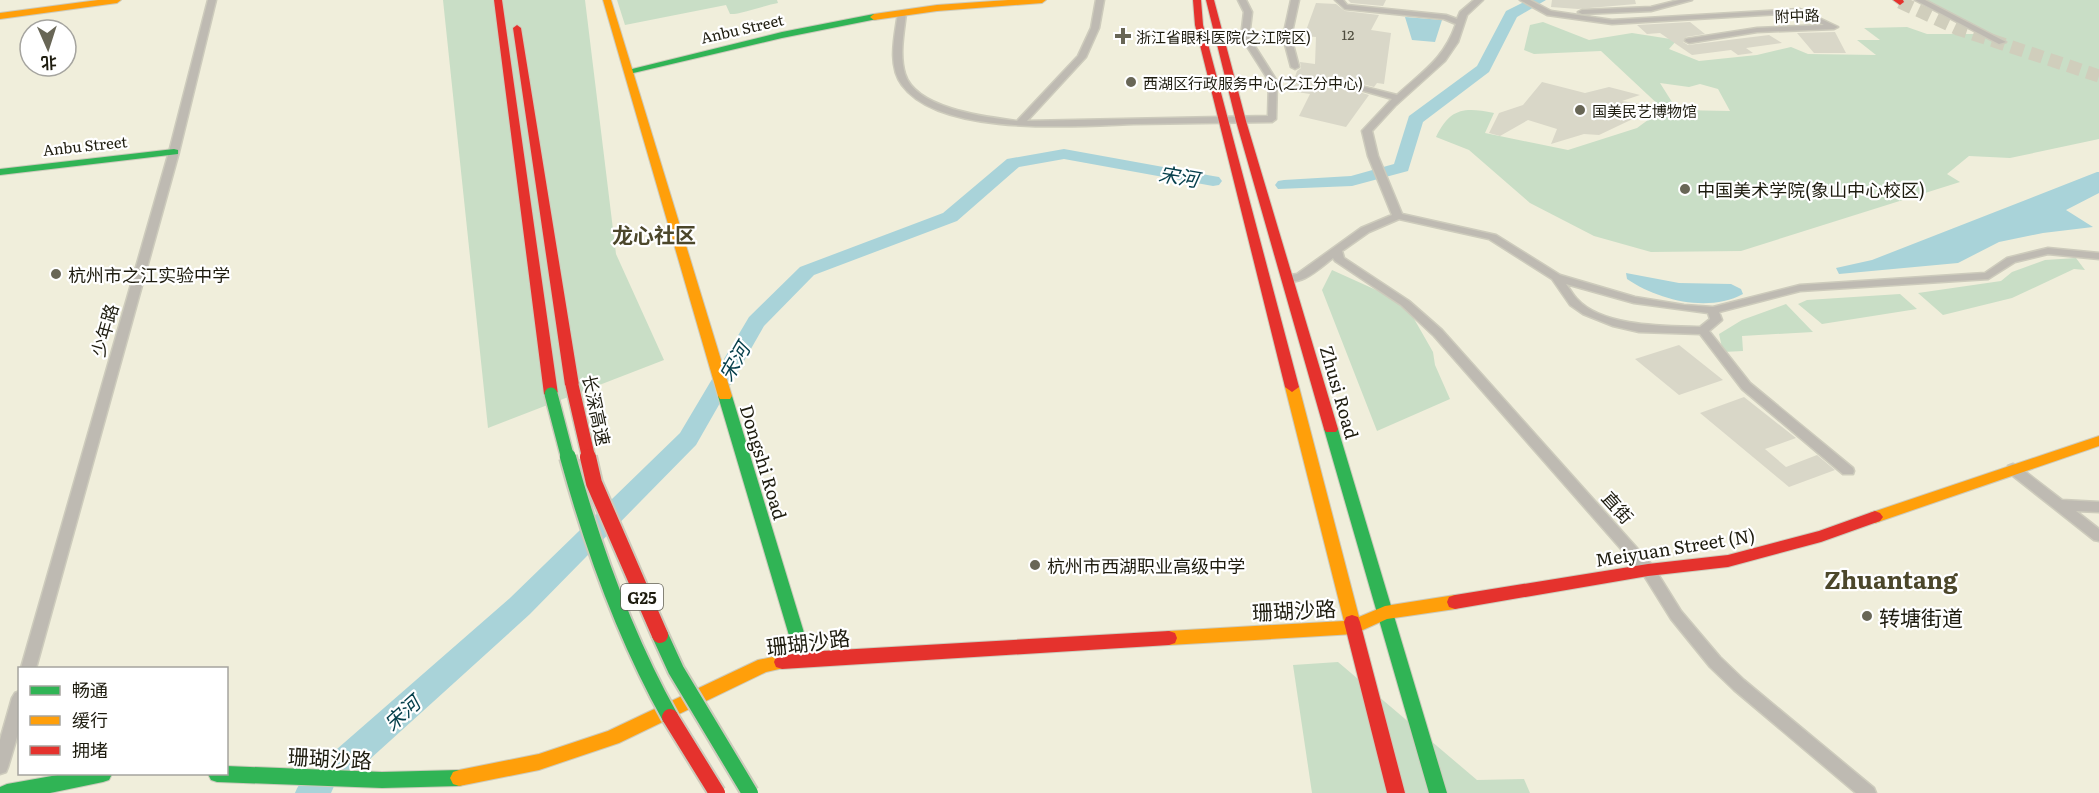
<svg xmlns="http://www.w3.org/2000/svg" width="2099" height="793" font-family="Literata,'Noto Sans SC',serif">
	<rect width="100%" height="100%" fill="#f0eedb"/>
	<path fill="#c9dec6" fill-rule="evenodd" d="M443,0H585L616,254L664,360L488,428Z
		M617,0H777L778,3C766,5 739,15 730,14L726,5L625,25Z
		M1919,0H2099V139L2010,158L1969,156L1947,174L1960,182L1741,251L1651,252L1594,236L1530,203L1469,150L1436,137C1450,108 1464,107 1494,113L1485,133L1568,150L1637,128L1663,109L1601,51L1534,54L1524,50L1530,25L1543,22L1589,40L1632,33L1677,40L1669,49L1699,61L1757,55L1791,47L1808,54L1876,55L1857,40H1880L1864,28L1907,27L1927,34H1978ZM1660,83L1689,87L1700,84L1718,89L1730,111L1677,110Z
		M2076,258L2085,270L2074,269L2012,298L1943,315L1918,293L2001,281L2012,272L2045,260Z
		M1332,270L1405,303L1433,352L1435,365L1450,399L1377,431L1322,290Z
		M1900,294L1917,309L1822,324L1798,304L1807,300Z
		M1786,304L1813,332L1742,336L1743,351L1723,352L1719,334L1742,320Z
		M1338,662L1477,780L1524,779L1530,793H1312L1293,665Z"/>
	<path fill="#a9d3d9" d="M1405,17L1442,20L1435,42L1412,40Z
		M2097,172H2099V193L2066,210L2093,227L2043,233L1999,242L1958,263L1839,274L1836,268L1872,260Z
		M1626,273L1679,283L1731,284L1741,289L1743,294C1708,313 1658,300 1627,279Z"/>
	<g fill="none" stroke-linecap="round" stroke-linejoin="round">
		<path fill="#a9d3d9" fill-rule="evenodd" d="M1528,0H1546L1517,17L1489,72L1423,122L1408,171L1352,186L1278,189L1275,185L1278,181L1284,180L1351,176L1394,164L1409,116L1477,66L1506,11Z
			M1064,149L1213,176L1219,177L1222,181L1219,185L1213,186L1064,159L1019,167L957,221L814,275L764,326L696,445L530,614L359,769L348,773L337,769L333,759L337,749L510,598L680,433L749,317L800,267L943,213L1007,159Z
			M320,770L331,774L335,784L331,793H295C300,780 307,775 320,770Z"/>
	</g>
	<path fill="#d9d7c8" d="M1348,0H1386L1383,6L1351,3Z
		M1552,0H1635L1636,4L1578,9L1551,7Z
		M1316,3L1336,4L1345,11L1379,15L1371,30L1391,33L1384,84L1377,83L1374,87L1362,84L1356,87V91L1369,95L1346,127L1299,116L1310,94L1290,91L1297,71L1301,68L1300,62L1315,64L1316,37L1304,36Z
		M1690,22L1705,34L1686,37L1683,42L1688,45L1769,35L1782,43L1746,48L1753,53L1738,55L1731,50L1692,55L1660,33L1647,34L1637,25Z
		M1835,32L1846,53H1814L1797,33Z
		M1542,82L1585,93L1609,87L1640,95L1622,101L1658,107L1599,135L1584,134L1551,144L1557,129L1528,120L1500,136L1489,133L1499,113L1523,105Z
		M1679,345L1723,380L1679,395L1635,359Z
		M1744,397L1796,438L1765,449L1786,467L1817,455L1835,470L1789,487L1700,413Z"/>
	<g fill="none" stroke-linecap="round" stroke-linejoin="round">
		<path stroke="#d0cebc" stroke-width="13" stroke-dasharray="13 7" stroke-linecap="butt" d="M1900,2L1958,29L2099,76"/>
		<g stroke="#cdcbbc" stroke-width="3">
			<path id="street" d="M208,0H216L179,152L36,668H21L169,152Z
				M1096,0H1104L1099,28L1086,57L1027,121L1268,116L1269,81L1241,37L1244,12L1238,0H1246L1252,12L1249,37L1277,81L1276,119L1272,122C1226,123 1180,123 1134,124C1076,126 940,137 902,85C887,65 895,35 898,13L902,11L906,13C904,32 899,54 905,74C916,109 986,117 1017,121L1078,56L1091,28Z
				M1291,0H1299L1291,37L1299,67L1295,69L1291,67L1283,37Z
				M1335,0H1343L1347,5L1446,15L1457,19L1460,12L1474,0H1483L1467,15L1458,42L1445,61L1395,106L1372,131L1378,156L1402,214L1496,235L1560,275L1635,297L1684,305L1713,307L1800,285L1985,273L2007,258L2048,248L2099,253V259L2048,254L2015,262L1988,279L1800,291L1719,312L1722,320L1709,331L1750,383L1853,468L1854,471L1853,474H1843L1742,389L1700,334L1639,332L1613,326L1583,314L1570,305L1552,279L1489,239L1399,219L1369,232L1342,251L1344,258L1409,301L1442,330L1653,566L1681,611L1720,657L1744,680L1874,788L1876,793H1856L1734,690L1710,667L1671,619L1643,574L1434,336L1401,305L1335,261L1333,258C1321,267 1298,290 1283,278L1284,276L1297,274L1361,228L1392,215L1368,156L1362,131L1392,99L1357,89L1361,86L1397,95C1423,71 1444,59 1456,24L1444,19L1345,9ZM1566,284L1634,303L1708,313L1710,319L1700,327C1666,326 1602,327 1577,299C1573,295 1570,289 1566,284Z
				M1520,0H1530L1551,11L1612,20L1800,9L1838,27L1834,29L1757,32L1689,43L1685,41L1686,39L1757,28L1824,25L1799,13L1612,24L1547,15Z
				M1679,0H1692L1651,11L1582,14L1578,12L1582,10L1651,7Z
				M1915,0H1925L2006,42L1999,44Z
				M2013,464L2018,466L2062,500L2099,502V512L2076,511L2099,529V541L2094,540L2008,472L2007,469L2008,466Z
				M20,691V727L8,767L6,772L0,774V740L12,698L15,693Z"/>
		</g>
		<g stroke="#cdcbbc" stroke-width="2">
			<path id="fast" d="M874,14L878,17L877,19L782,38L629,74L624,71L782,32Z
				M174,149L178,150V154L0,175V169Z
				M725,391L732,396L812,659L810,664L804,666L798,664L796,659L718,396Z
				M1331,424L1338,429L1447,793H1429L1324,429Z
				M226,766L382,772L459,770L465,772L468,778L465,784L459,786L382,788L217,782L211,780L208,774H226Z
				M63,774H112L109,780L103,782L50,793H0V787L7,784Z"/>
		</g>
		<g stroke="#cdcbbc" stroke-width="2">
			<path id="slow" d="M98,0H121L117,3L0,19V13Z
				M603,0H611L732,396L730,399H720L718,396Z
				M1008,0H1046L1042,3L937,11L874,20L870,17L874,14L937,5Z
				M1292,382L1299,387L1359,617L1385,606L1455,595L1461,597L1463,602L1461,607L1455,609L1387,619L1354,634L1169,645L1163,643L1161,638L1163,633L1169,631L1344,621L1285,387Z
				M2099,436V446L1875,523L1870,521L1867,517L1870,513Z
				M782,655L788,657L790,662L788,667L766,672L619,743L539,770L459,786L453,784L450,778L453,772L459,770L539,754L608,731L758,660Z"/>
		</g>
		<g stroke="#cdcbbc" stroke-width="2">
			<path id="jam" d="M494,0H502L558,394L551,399L544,394Z
				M1193,0H1201L1203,25L1299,387L1292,392L1285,387L1195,25Z
				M1206,0H1214L1246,121L1338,429L1336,432H1326L1324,429L1236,121Z
				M1893,0H1903L1904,2L1900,5Z
				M517,25L521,28L579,385L572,390L565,385L513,28Z
				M1875,511L1880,513L1883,517L1880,521L1821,542L1728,567L1648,576L1455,609L1449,607L1447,602L1449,597L1455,595L1648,564L1728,555L1819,531Z
				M1352,615L1358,617L1360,622L1405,793H1387L1344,622L1346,617Z
				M1169,631L1175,633L1177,638L1175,643L1169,645L782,669L776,667L774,662L776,657L804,652Z"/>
		</g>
		<use href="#street" fill="#bebab2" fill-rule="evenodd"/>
		<use href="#fast" fill="#30b455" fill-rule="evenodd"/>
		<use href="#slow" fill="#ff9f0a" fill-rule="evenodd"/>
		<use href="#jam" fill="#e5322d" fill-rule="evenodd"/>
		<g stroke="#cdcbbc" stroke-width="16" stroke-linecap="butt">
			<path id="fast-bridge-far1" d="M551,394L568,459"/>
		</g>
		<g stroke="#cdcbbc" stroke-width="20" stroke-linecap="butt">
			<path id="fast-bridge" d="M568,457C593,548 624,635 670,717
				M660,635L676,670L750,793"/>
		</g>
		<g stroke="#cdcbbc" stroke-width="16" stroke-linecap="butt">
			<path id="jam-bridge-far1" d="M572,385L589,459"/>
		</g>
		<g stroke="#cdcbbc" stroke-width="20" stroke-linecap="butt">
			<path id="jam-bridge" d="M588,457L594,483L660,635
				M670,717L717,793"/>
		</g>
		<use href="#fast-bridge-far1" stroke="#30b455" stroke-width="13"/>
		<use href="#fast-bridge" stroke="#30b455" stroke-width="16"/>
		<use href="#jam-bridge-far1" stroke="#e5322d" stroke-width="13"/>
		<use href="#jam-bridge" stroke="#e5322d" stroke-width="16"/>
	</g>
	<g fill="#686656" stroke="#fff" stroke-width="2">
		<path d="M1120 27h6v6h6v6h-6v6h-6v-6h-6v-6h6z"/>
		<circle cx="1131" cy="82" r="6"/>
		<circle cx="1580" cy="110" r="6"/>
		<circle cx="1685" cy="189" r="6"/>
		<circle cx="56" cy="274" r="6"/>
		<circle cx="1035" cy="565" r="6"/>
		<circle cx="1867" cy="616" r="6"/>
	</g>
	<g text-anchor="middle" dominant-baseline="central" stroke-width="4.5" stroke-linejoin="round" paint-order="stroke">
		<g font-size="14" fill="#4e4c3e">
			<text x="1348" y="34">12</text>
		</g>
		<g font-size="15" fill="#1e1c0f" stroke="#fff">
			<text transform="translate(1797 15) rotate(-2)">附中路</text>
			<text transform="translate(742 28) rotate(-13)">Anbu Street</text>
			<text transform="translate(85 145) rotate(-6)">Anbu Street</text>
		</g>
		<g font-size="15" fill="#1e1c0f" stroke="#fff" text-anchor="start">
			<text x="1136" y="36">浙江省眼科医院(之江院区)</text>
			<text x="1143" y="82">西湖区行政服务中心(之江分中心)</text>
			<text x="1592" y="110">国美民艺博物馆</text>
		</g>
		<rect fill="#fff" stroke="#626057" stroke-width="1.5" x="621" y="584" width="42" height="26" rx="4.5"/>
		<g font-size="16" font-weight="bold" fill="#1e1c0f">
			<text x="642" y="597">G25</text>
		</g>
		<g font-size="18" fill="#1e1c0f" stroke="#fff" text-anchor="start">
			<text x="1697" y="189">中国美术学院(象山中心校区)</text>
			<text x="68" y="274">杭州市之江实验中学</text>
			<text x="1047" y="565">杭州市西湖职业高级中学</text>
		</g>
		<g font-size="18" fill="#1e1c0f" stroke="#fff">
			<text transform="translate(104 330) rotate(-74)">少年路</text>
			<text transform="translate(1340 392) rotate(74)">Zhusi Road</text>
			<text transform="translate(597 410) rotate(78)">长深高速</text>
			<text transform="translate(764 462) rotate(73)">Dongshi Road</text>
			<text transform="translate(1618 507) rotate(48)">直街</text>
			<text transform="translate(1675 547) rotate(-9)">Meiyuan Street (N)</text>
		</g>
		<g font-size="20" font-style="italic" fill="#07404c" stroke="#fff">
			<text transform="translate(1179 175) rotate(10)">宋河</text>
			<text transform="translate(733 361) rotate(-60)">宋河</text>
			<text transform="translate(401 712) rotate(-42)">宋河</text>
		</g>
		<g font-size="21" font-weight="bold" fill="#4c472b" stroke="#fff">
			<text x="654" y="233">龙心社区</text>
		</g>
		<g font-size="21" fill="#1e1c0f" stroke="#fff">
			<text transform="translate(1294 609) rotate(-3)">珊瑚沙路</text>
			<text transform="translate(808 641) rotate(-7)">珊瑚沙路</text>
			<text transform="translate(330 757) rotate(3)">珊瑚沙路</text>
		</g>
		<g font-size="21" fill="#1e1c0f" stroke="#fff" text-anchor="start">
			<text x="1879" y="616">转塘街道</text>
		</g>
		<g font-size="24" font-weight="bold" fill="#4c472b" stroke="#fff">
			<text x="1891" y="578">Zhuantang</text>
		</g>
	</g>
	<rect x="18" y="667" width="210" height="108" fill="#ffffff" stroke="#a5a49f" stroke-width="1.5"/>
	<rect x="30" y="686" width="30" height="9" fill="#30b455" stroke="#a5a49f" stroke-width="1.5"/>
	<text x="72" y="697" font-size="18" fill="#1e1c0f">畅通</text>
	<rect x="30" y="716" width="30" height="9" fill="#ff9f0a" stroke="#a5a49f" stroke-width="1.5"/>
	<text x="72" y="727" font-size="18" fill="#1e1c0f">缓行</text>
	<rect x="30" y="746" width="30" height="9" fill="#e5322d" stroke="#a5a49f" stroke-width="1.5"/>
	<text x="72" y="757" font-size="18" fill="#1e1c0f">拥堵</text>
	<g transform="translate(48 48) rotate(177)"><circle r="28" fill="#ffffff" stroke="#a5a49f" stroke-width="1.5"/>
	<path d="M0-4.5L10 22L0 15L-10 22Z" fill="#686656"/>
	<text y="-9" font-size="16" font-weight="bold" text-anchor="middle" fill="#1e1c0f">北</text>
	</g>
</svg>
